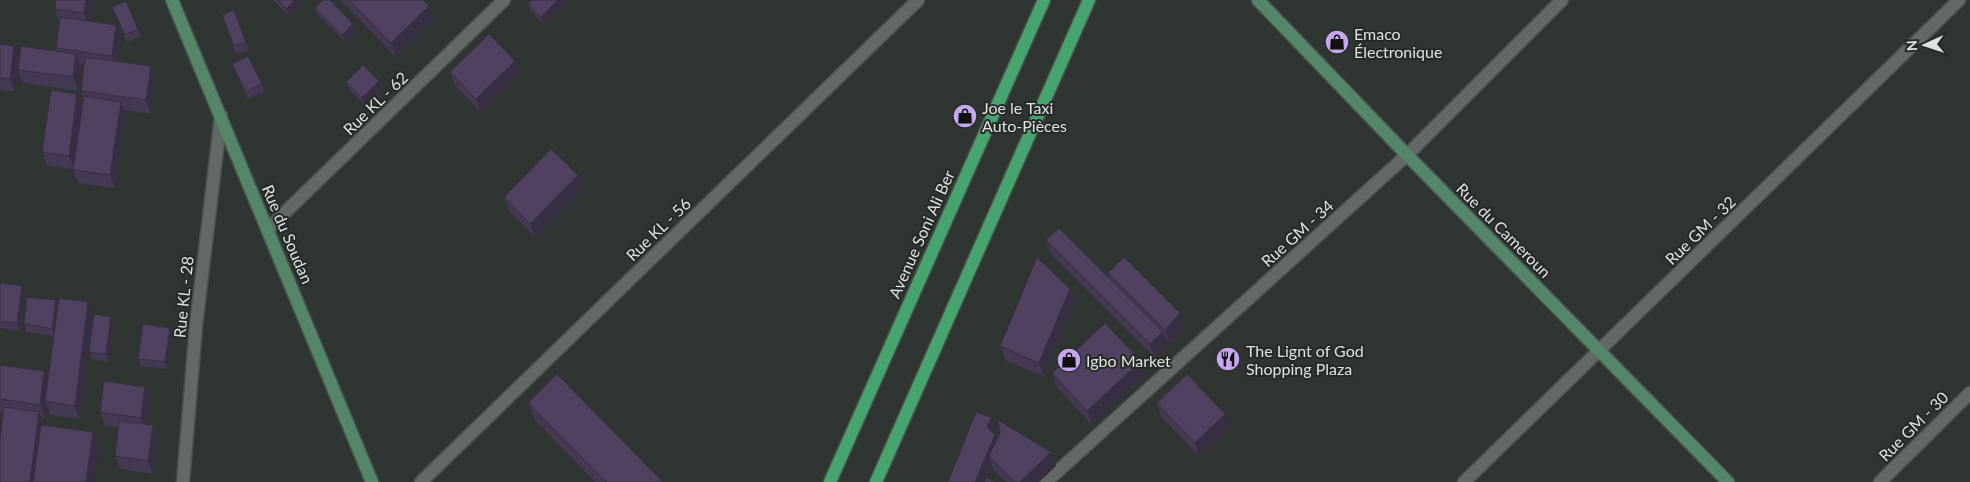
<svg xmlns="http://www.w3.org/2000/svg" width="1970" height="482" font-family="Lato,sans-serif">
	<rect width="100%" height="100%" fill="#2f3531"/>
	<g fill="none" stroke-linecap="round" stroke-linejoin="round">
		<g stroke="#4b504d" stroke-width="15">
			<path id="street" d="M268,229L504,0
				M183,482L196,326L221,116
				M421,482L918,0
				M1046,482L1407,155L1562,0
				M1464,482L1959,0
				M1880,482L1970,393"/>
		</g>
		<g stroke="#4b504d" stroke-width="15">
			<path id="secondary" d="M172,0L372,482
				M1258,0L1407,155L1728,482"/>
		</g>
		<g stroke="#4b504d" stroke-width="15">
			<path id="primary" d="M830,482L1044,0
				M876,482L1089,0"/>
		</g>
		<use href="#street" stroke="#636965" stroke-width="12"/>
		<use href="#secondary" stroke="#54866a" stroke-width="12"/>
		<use href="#primary" stroke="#46a46e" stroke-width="12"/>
	</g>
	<path fill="#453853" d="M56,0H93L90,21L116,25L121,38L118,62L156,80L151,114L124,110L126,115L115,188L78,183L73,169L47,166L42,152L77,94L82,107L83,98L81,91L84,65L80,64L81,67L78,91L23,83L18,70L15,92L0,90V44L19,59L57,51L56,48L60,23L55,9Z
		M273,0H305L289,16Z
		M340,0H423L429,6L434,20L396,57Z
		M532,0H568L544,24L531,11L528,4Z
		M112,7L138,29L141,36L127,42Z
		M315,8L356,31L345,42L318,15Z
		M222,15L246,42L249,50L236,54Z
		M515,61L520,74L481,112L455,86L450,72Z
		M232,64L262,84L264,92L248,99Z
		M379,81L381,88L364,105L349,89L346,82Z
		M578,175L583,189L535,237L509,211L504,197Z
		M1046,240L1110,279L1108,273L1185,327L1170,343L1165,339L1168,345L1155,358L1051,254Z
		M0,283L22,286L25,294L20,331L0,328Z
		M1070,289L1075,302L1044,377L1005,360L1000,346Z
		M58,306L93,316L79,419L50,415L47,405L45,418H42L44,425L93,432L99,449L4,412H0V365L48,382L54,336L26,332L24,324Z
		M111,317L114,324L109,362L92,359L89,352Z
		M172,335L168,369L141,366L138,359Z
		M1141,361L1145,374L1092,425L1057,387L1052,373Z
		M145,387L150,400L147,424L153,425L158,439L153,474L120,469L115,456L118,428L105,426L100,412Z
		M528,403L663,482H595L535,420Z
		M1157,403L1230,427L1199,456L1161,417Z
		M991,417L996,431L995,435L997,440L1051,452L1056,466L1039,482H1006L993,470L992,466L987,478L948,482Z"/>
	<path fill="#382e44" d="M86,0H93L89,26L84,13Z
		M295,0H305L289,16L286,9Z
		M558,0H568L544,24L541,17Z
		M429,6L434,20L396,57L391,43Z
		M353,24L356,31L345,42L342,35Z
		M116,25L121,38L117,69L112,56Z
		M14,46L19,60L15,92L10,79Z
		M76,54L81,67L78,91L73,77Z
		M515,61L520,74L481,112L476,99Z
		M151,66L156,80L151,114L146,100Z
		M379,81L381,88L364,105L362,98Z
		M77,94L82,107L74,169L69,156Z
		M121,102L126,115L115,188L110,175Z
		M578,175L583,189L535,237L530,224Z
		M22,286L25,294L20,331L17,323Z
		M1070,289L1075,302L1044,377L1039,363Z
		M56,300L59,308L55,336L52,329Z
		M88,302L93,316L79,419L75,406Z
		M1180,313L1185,327L1170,343L1165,330Z
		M111,317L114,324L109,362L106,354Z
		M170,328L172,335L168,369L165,362Z
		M1163,332L1168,345L1155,358L1150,344Z
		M1141,361L1145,374L1092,425L1087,411Z
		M44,371L49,385L45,401L47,405L45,418L40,405Z
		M145,387L150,400L146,432L141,418Z
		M39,412L44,425L37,482H30Z
		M1225,414L1230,427L1199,456L1195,443Z
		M991,417L996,431L992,440L987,427Z
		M153,425L158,439L153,474L148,461Z
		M93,432L99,449L94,482H86Z
		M995,435L1000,448L989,456L992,466L986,482H975Z
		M1051,452L1056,466L1039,482H1020Z"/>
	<path fill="#504161" stroke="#382e44" d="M56,0H86L84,13L55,9Z
		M278,0H295L286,9Z
		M323,0H330L353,24L342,35L315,8Z
		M349,0H423L429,6L391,43Z
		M532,0H558L541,17L528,4Z
		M126,1L138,29L125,35L112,7Z
		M234,10L246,42L234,46L222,15Z
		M60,17L116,25L112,56L56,48Z
		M489,34L515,61L476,99L450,72Z
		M0,44L14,46L10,79L0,78Z
		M21,46L76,54L73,77L18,70Z
		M248,56L262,84L246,92L232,64Z
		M85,57L151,66L146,100L81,91Z
		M363,65L379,81L362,98L346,82Z
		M51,90L77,94L69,156L42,152Z
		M84,96L121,102L110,175L73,170Z
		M551,149L578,175L530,224L504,197Z
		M1059,228L1163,332L1150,344L1046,240Z
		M1037,257L1070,289L1039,363L1000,346Z
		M1124,257L1180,313L1165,330L1108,273Z
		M0,283L22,286L17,323L0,321Z
		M27,297L56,300L52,329L24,324Z
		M59,298L88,302L75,406L45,401Z
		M94,314L111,317L106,354L89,352Z
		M1105,323L1141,361L1087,411L1052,373Z
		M143,324L170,328L165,362L138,359Z
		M0,365L44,371L40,405L0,399Z
		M557,374L663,482H606L528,403Z
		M1187,374L1225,414L1195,443L1157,403Z
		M104,381L145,387L141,418L100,412Z
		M4,407L39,412L30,482H0V439Z
		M976,412L991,417L987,427L995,435L975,482H948Z
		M998,420L1051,452L1020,482H1015L989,456L1000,433Z
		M119,421L153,425L148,461L115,456Z
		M41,425L93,432L86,482H33Z
		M986,477L995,482H984Z"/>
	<defs>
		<g id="shop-disc" transform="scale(1.25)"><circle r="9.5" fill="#c8a6ef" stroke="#252b27"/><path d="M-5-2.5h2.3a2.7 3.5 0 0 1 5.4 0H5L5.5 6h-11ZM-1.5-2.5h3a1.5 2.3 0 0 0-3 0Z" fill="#111"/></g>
		<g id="restaurant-disc" transform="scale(1.25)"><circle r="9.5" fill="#c8a6ef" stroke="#252b27"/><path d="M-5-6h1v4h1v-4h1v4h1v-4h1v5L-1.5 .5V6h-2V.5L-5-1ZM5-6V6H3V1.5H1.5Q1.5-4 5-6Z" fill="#111"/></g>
	</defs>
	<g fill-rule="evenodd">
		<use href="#shop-disc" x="1337" y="42"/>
		<use href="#shop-disc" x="965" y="116"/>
		<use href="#restaurant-disc" x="1228" y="359"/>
		<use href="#shop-disc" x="1069" y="360"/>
	</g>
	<g text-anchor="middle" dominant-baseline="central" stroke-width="4" stroke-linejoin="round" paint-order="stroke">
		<g font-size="16" fill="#dfe3e0" stroke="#252b27" text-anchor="start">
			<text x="1354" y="33">Emaco<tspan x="1354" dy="18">Électronique</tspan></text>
			<text x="982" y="107">Joe le Taxi<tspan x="982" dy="18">Auto-Pièces</tspan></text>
			<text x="1246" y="350">The Lignt of God<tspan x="1246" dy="18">Shopping Plaza</tspan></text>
			<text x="1086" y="360">Igbo Market</text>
		</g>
		<g font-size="16" fill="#dfe3e0" stroke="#252b27">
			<text transform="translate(375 103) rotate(-44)">Rue KL - 62</text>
			<text transform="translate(658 229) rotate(-44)">Rue KL - 56</text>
			<text transform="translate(1504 230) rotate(45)">Rue du Cameroun</text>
			<text transform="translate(1700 230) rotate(-44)">Rue GM - 32</text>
			<text transform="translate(1297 233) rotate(-42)">Rue GM - 34</text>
			<text transform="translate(288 234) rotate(67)">Rue du Soudan</text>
			<text transform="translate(921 234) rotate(-66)">Avenue Soni Ali Ber</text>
			<text transform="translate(183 297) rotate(-84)">Rue KL - 28</text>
			<text transform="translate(1913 426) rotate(-45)">Rue GM - 30</text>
		</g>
	</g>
	<g transform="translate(1925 45) rotate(267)" stroke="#252b27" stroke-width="4" paint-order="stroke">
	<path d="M0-4L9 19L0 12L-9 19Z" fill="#dfe3e0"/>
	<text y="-8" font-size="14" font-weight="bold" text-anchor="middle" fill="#dfe3e0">N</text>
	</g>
</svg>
